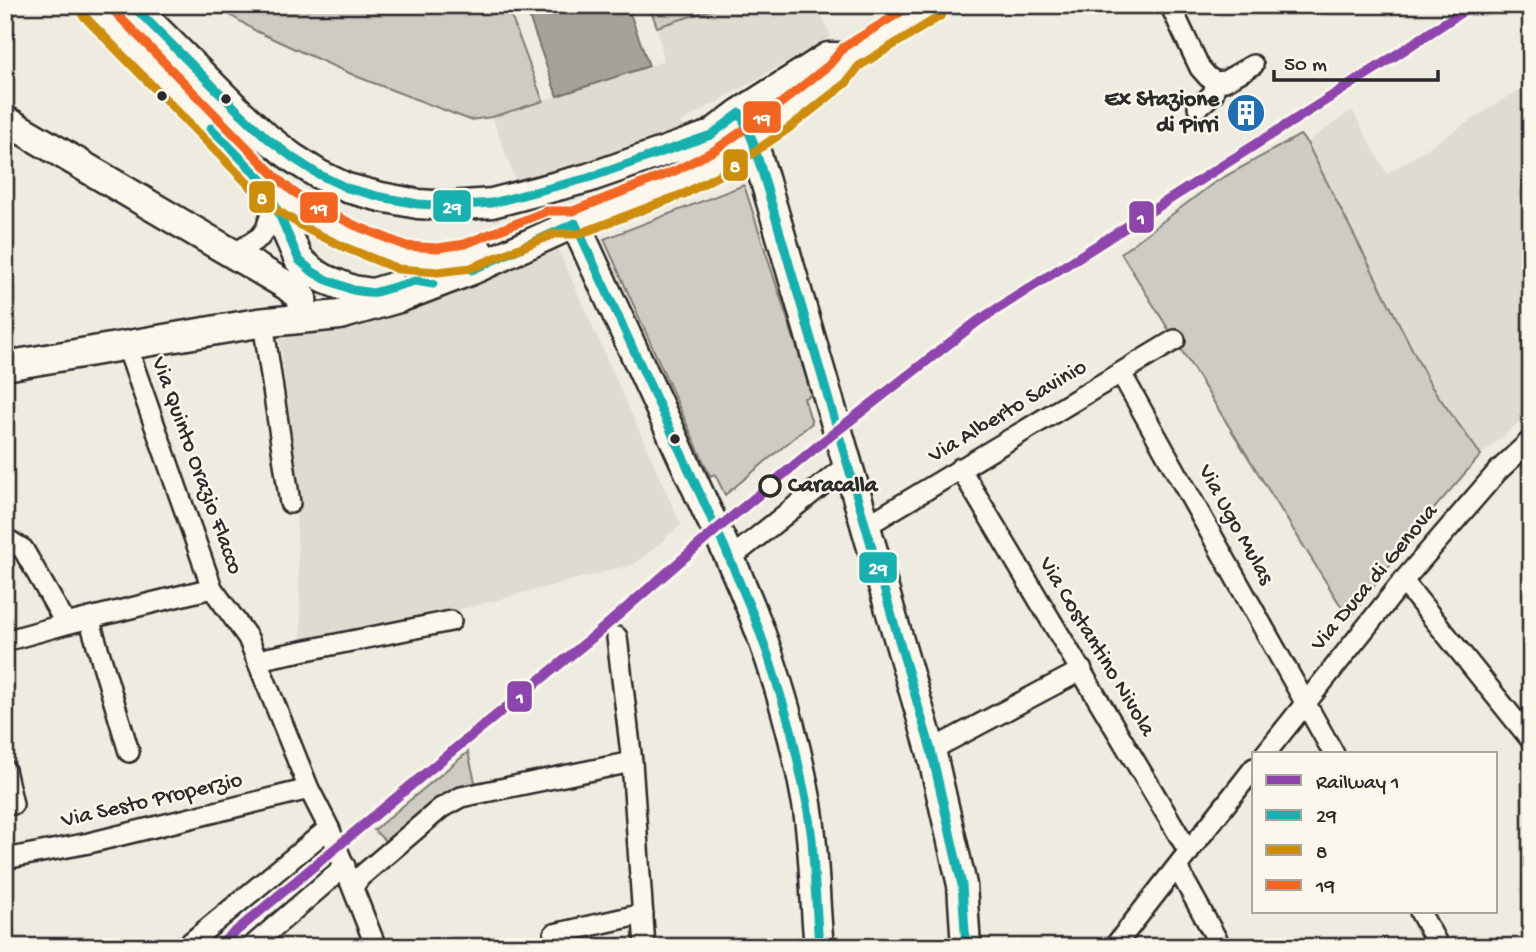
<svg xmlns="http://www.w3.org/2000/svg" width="1536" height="952" font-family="'Gochi Hand',sans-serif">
	<rect width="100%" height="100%" fill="#eeebe0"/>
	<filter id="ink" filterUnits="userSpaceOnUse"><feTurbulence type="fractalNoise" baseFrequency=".0143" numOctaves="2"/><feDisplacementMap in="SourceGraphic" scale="14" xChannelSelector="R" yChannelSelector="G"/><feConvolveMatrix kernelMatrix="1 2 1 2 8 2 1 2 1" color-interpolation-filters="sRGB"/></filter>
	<g filter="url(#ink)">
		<path fill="#dedbd1" d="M726,5H818L831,37L681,122L683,130L568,175L564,170L515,179L492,117L664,61L657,27Z
			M1531,82V412L1481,455L1431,386L1307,143L1352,110L1387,174Z
			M557,247L681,525L635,564L462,609L302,646L293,446L279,332L399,315Z"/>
		<path fill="#cecbc2" stroke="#7c7b76" stroke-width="2" d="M214,5H507L543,101L492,117L470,120L358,77L295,49L256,31Z
			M649,5H726L657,27Z
			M1300,135L1307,143L1431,386L1481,455L1425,519L1349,619L1121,253L1215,182Z
			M744,185L812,395L804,398L812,423L725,495L715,474L710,476L604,239Z
			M468,752L476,786L452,791L439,797L387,843L374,830Z"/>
		<path fill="#a4a29a" stroke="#74726e" stroke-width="2" d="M525,5H627L649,66L557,96Z"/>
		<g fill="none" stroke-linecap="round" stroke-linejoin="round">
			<g stroke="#2b2b2b" stroke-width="24">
				<path id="street" d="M1170,5L1200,68L1208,77L1216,82L1225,81L1253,65
					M1198,107L1213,94L1216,82
					M234,254L260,237L266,229L274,205
					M263,322L290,503
					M126,344L212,588L248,638L309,789L329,828L376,947
					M1121,373L1334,754
					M960,468L1189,852
					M866,526L1175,340
					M5,538L23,549L66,624
					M731,558L847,465
					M1403,581L1531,740
					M89,618L129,752
					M617,637L632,762L645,947
					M5,641L66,624L212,588
					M257,660L451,621
					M931,750L1082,670
					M1265,754L1403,581L1498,471L1531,440
					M5,770L13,804
					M5,859L89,843L309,789
					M1177,867L1221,947
					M353,887L360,877L441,808L461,797L632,762
					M1420,912L1439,947
					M554,934L643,914
					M185,947L329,828
					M251,947L345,866
					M1114,947L1254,768"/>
			</g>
			<g stroke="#2b2b2b" stroke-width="33">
				<path id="secondary" d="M91,5L266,184C298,212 335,231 374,246C383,250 394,256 404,258C428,263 456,261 479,252
					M132,5L236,109L267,138L293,158L318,174L347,188L381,197L418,204L450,206L492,203L588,178L711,135L740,113L828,57H851
					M740,113L752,139L764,178L931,750L962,885L966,947
					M5,120L286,285L302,298L303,310L299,319
					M267,187L299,260L313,272L325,279L353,290L373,293L393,287
					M575,223L708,513C755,605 789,703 807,804C815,851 814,899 819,947
					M5,366L258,323L340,315L399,298L472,270L575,223L680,182L721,160L782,118L838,74L851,57L936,5"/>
			</g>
			<use href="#street" stroke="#fbf7ec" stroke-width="19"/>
			<use href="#secondary" stroke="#fbf7ec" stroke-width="28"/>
			<g stroke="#fbf7ec" stroke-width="14">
				<path id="bus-1" d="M132,5L236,109L267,138L293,158L318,174L347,188L381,197L418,204L450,206L492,203L588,178L711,135L740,113L752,139L764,178L931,750L962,885L966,947
					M211,128L266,184L299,260L313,272L325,279L353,290L373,293L415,281L433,284
					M472,270L575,223L725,548L755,619L768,655L791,729L807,804L812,839L819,947"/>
			</g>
			<g stroke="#fbf7ec" stroke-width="14">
				<path id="bus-2" d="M82,14L257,193L278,211L309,230L344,247L398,269L438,272L471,268L554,234H579L686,193L728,170L789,128L846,83L859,66L942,15"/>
			</g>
			<g stroke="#fbf7ec" stroke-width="14">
				<path id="bus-3" d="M108,5L274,175L292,191L320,208L354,225L406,246L438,248L465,244L547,211H573L675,171L715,150L775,108L829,65L844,47L912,5"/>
			</g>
			<use href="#bus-1" stroke="#19b1af" stroke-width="9"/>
			<use href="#bus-2" stroke="#ce8d09" stroke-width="9"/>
			<use href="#bus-3" stroke="#f26522" stroke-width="9"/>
			<g stroke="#fbf7ec" stroke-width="16">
				<path id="rail-1" d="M217,947L451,752L593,637L716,530L820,444L978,321L1381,65L1472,5"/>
			</g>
			<use href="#rail-1" stroke="#8e44ad" stroke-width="10"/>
		</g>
	</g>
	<defs>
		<g id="building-disc" transform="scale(2.0125)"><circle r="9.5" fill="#1f6fb2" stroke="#fbf7ec"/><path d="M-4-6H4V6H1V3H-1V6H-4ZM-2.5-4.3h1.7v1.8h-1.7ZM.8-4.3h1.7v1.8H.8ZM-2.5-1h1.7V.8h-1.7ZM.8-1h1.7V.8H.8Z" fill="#fff"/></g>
	</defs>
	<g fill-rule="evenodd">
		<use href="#building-disc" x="1246" y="113"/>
	</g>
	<g fill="#2b2b2b" stroke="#fbf7ec" stroke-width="2.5">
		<circle cx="162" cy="96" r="6"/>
		<circle cx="226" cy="99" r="6"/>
		<circle cx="675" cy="439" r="6"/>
	</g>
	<circle fill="#fbf7ec" stroke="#2b2b2b" stroke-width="3.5" cx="770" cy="486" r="10"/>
	<g text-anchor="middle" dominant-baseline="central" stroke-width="5" stroke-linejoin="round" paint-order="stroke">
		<g font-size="23" font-weight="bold" fill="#2b2b2b" stroke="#fbf7ec" text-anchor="end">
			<text x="1219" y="100">Ex Stazione<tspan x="1219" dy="26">di Pirri</tspan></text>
		</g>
		<g font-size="23" fill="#2b2b2b" stroke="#fbf7ec">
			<text transform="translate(1008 412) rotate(-31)">Via Alberto Savinio</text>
			<text transform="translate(196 466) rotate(70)">Via Quinto Orazio Flacco</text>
			<text transform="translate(1235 525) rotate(61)">Via Ugo Mulas</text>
			<text transform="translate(1375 578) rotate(-50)">Via Duca di Genova</text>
			<text transform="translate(1096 647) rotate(59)">Via Costantino Nivola</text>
			<text transform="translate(152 801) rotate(-13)">Via Sesto Properzio</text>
		</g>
		<g font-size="23" font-weight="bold" fill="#2b2b2b" stroke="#fbf7ec" text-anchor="start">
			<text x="788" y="486">Caracalla</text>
		</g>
	</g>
	<g stroke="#fbf7ec" stroke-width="2.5">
		<rect x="742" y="100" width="40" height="34" rx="7" fill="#f26522"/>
		<rect x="722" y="148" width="27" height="34" rx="7" fill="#ce8d09"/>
		<rect x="248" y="180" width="28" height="34" rx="7" fill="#ce8d09"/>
		<rect x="432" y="189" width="40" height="34" rx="7" fill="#19b1af"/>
		<rect x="299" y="191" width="40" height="33" rx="7" fill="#f26522"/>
		<rect x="1128" y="200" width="27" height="34" rx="7" fill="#8e44ad"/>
		<rect x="858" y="551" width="40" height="33" rx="7" fill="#19b1af"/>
		<rect x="506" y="680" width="27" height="33" rx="7" fill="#8e44ad"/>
	</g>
	<g font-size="19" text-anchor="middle" font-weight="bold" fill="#fff">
		<text x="762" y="124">19</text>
		<text x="735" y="172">8</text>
		<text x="262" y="204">8</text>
		<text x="452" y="213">29</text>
		<text x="319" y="214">19</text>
		<text x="1141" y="224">1</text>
		<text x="878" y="574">29</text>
		<text x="520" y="703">1</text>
	</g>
	<rect width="1536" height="952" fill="none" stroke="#fbf7ec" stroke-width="28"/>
	<rect x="14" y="14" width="1508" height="924" fill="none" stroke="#2b2b2b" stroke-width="2.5" filter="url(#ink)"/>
	<rect x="1252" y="752" width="245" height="161" fill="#fbf7ec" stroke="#a8a59f" stroke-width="2"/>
	<rect x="1266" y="775" width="35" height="10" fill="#8e44ad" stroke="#a8a59f" stroke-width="2"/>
	<text x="1316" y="788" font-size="21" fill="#2b2b2b">Railway 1</text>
	<rect x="1266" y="810" width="35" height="10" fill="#19b1af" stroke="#a8a59f" stroke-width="2"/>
	<text x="1316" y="822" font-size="21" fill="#2b2b2b">29</text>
	<rect x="1266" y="845" width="35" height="10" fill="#ce8d09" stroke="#a8a59f" stroke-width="2"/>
	<text x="1316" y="858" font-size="21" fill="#2b2b2b">8</text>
	<rect x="1266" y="880" width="35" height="10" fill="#f26522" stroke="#a8a59f" stroke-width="2"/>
	<text x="1316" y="892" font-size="21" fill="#2b2b2b">19</text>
	<path d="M1274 70v10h164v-10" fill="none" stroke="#2b2b2b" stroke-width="3.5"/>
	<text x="1284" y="70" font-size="21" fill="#2b2b2b" stroke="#fbf7ec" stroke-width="5" paint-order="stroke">50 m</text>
</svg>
